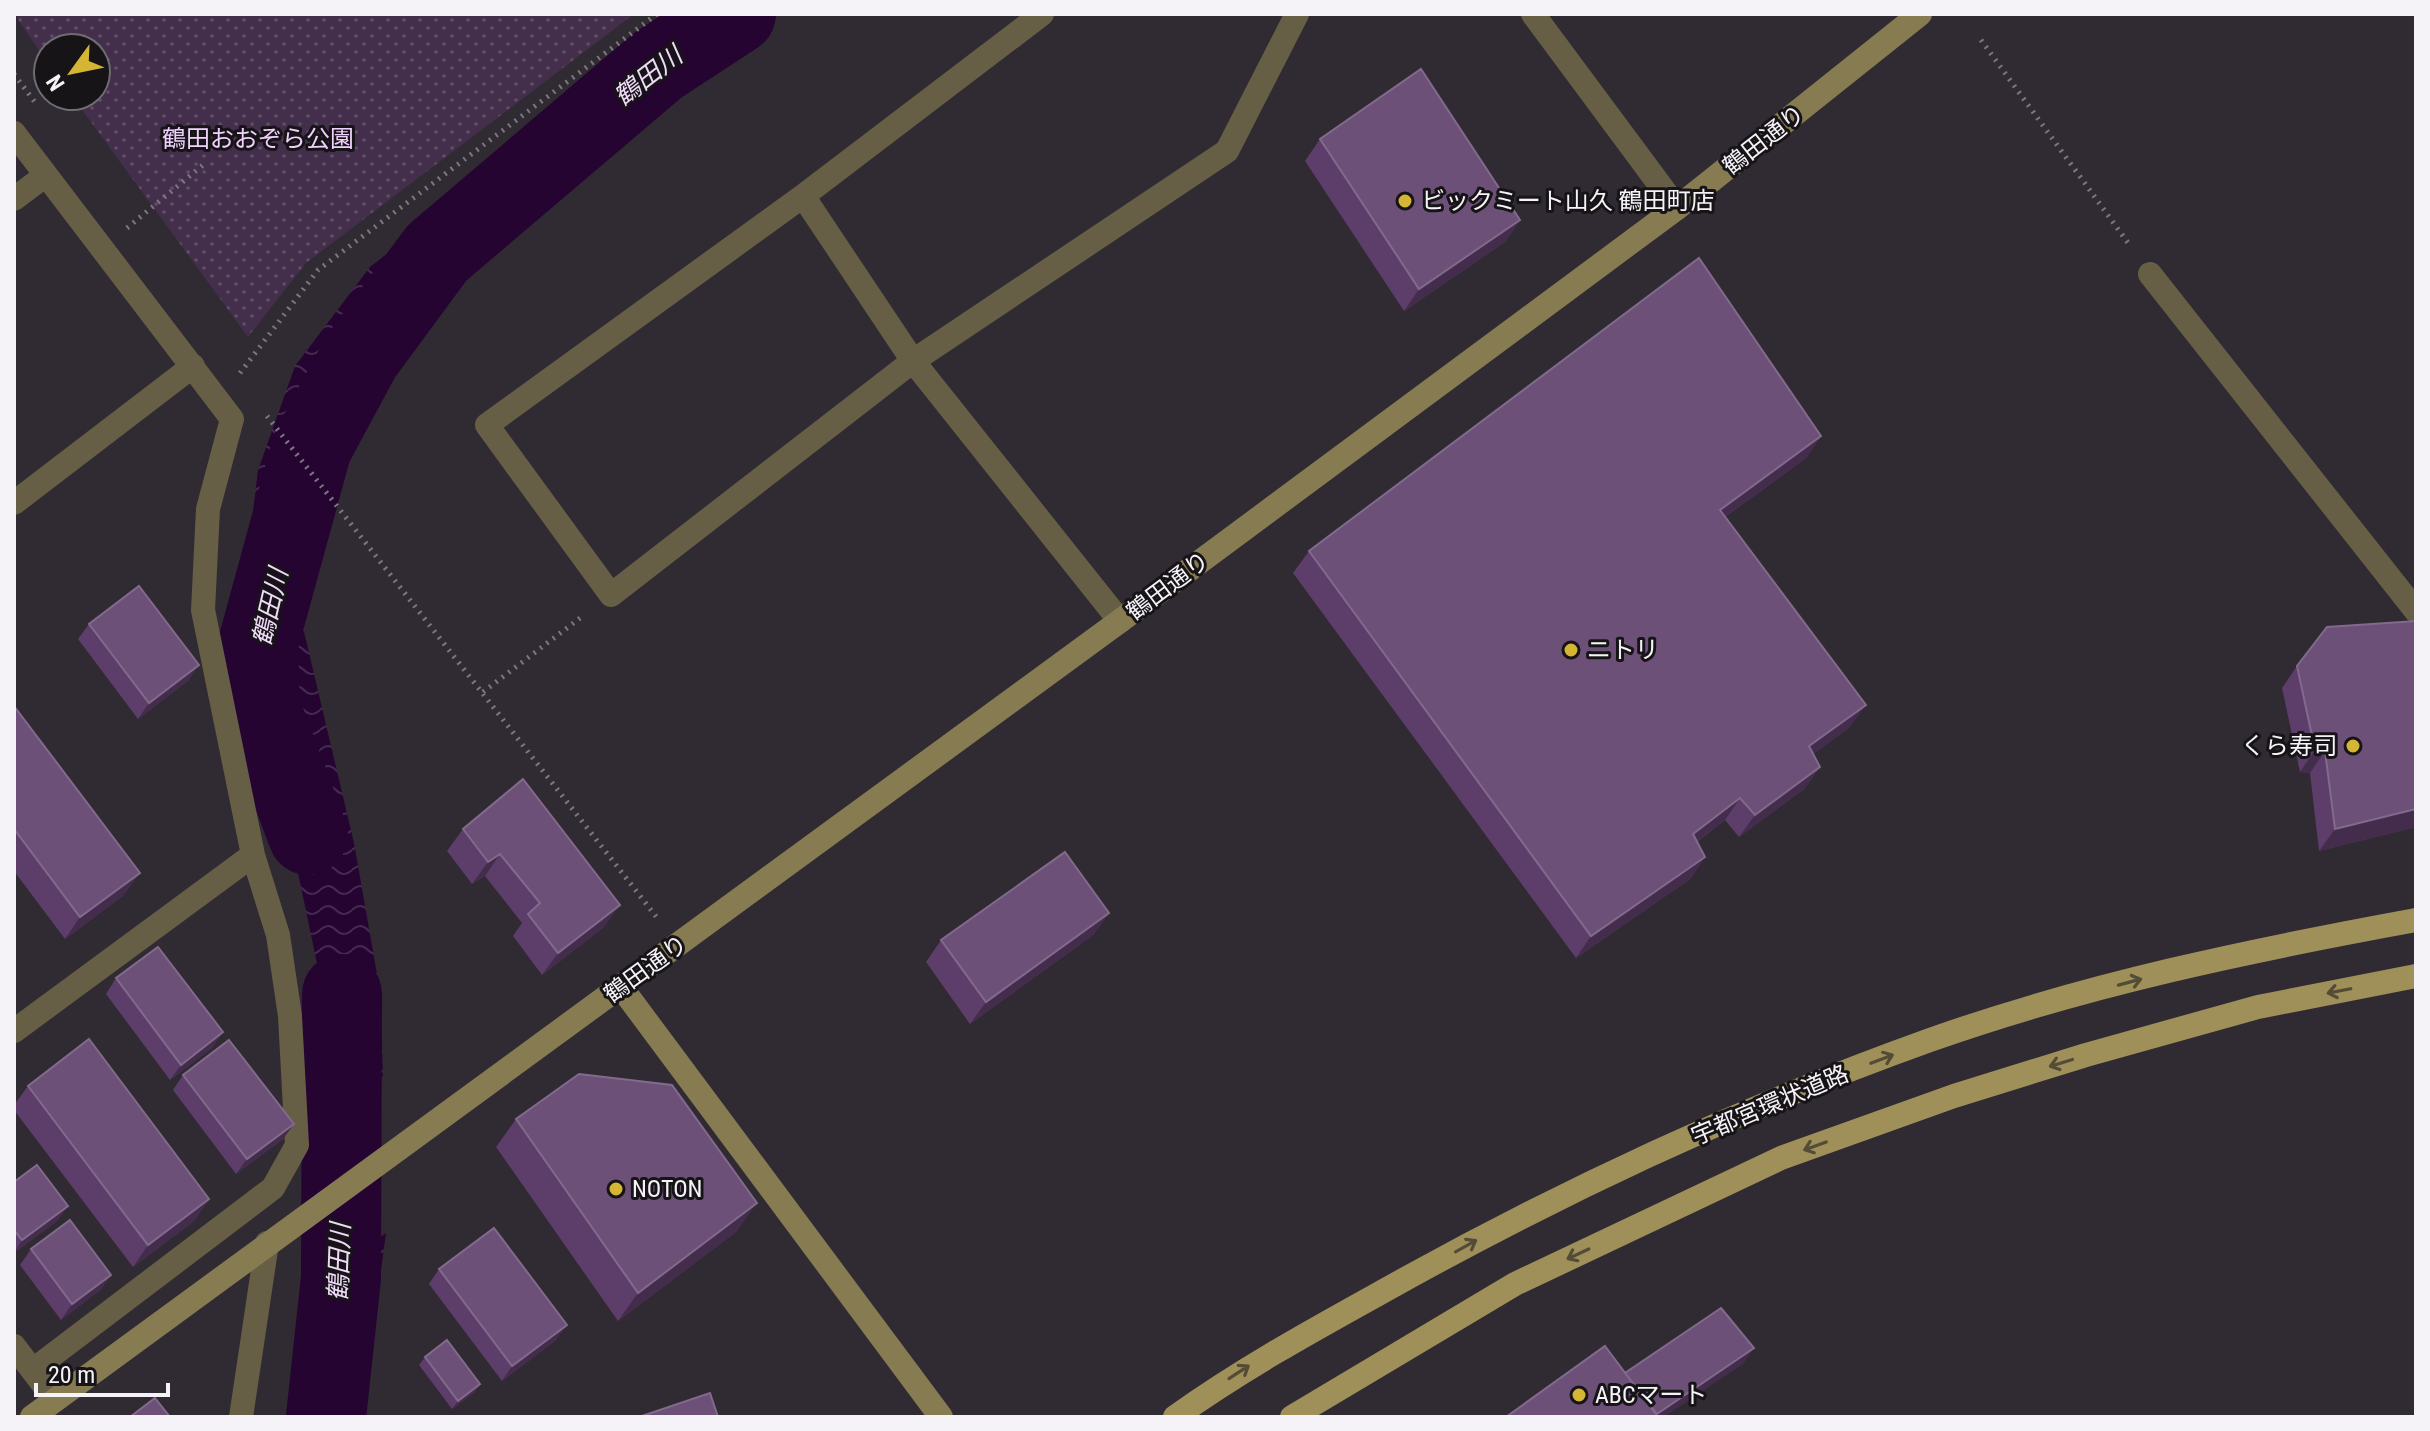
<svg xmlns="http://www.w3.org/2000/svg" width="2430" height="1431" font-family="'Roboto Condensed','Noto Sans JP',sans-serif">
	<defs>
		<pattern id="park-dots" width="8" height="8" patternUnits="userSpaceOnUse" patternTransform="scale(2)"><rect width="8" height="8" fill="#432e4b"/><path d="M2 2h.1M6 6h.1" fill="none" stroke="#5f4d66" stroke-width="1.8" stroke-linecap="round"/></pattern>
		<pattern id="water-waves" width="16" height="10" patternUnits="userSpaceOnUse" patternTransform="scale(2)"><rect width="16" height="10" fill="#250431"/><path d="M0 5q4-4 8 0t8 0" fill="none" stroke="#452950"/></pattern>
	</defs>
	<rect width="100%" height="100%" fill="#302b32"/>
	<path fill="url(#park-dots)" d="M14,14H634L306,263L248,337L72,96H96V48H48V63Z"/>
	<path fill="url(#water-waves)" d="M713,14H745L415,264L324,409L294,492L293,555L302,623L354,843L380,991L383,1076L334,1109L331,1031L281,791L244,587L258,470L295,366L370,267L450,204L503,171Z
		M386,1233L361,1417H301L315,1283Z"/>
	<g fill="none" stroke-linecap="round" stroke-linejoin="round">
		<path stroke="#250431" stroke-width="80" d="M308,835L260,707L258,644L312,447L361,356L437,253L658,65L736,14
			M326,1417L341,1278L342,994"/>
		<path stroke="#7c777e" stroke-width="5" stroke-dasharray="2 6" stroke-linecap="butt" d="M1981,40L2131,247
			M14,74L37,105
			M127,228L203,165
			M240,373L318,270L657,14
			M267,416L658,919
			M483,692L584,615"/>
		<path stroke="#665f46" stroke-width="24" d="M1042,14L803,196L913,361L1120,621
			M1533,14L1677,208
			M14,133L232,419L208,509L203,610L253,855L14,1031
			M803,196L487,425L611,595L913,361L1227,151L1297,14
			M14,199L46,175
			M2150,274L2416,611
			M14,503L193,366
			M14,1346L55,1400
			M33,1370L273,1188L297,1145L290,1016L278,935L253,855
			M241,1417L267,1243"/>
		<path stroke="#877b52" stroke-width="24" d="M621,987L941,1417
			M32,1417L1120,621L1677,208L1920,14"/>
		<path stroke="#9f905a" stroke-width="24" d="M1175,1417C1249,1364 1328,1322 1407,1278C1574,1186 1751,1104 1930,1040C2088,984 2252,950 2416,920
			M1292,1417L1515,1284L1781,1158L1954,1096L2086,1055L2258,1007L2416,976"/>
	</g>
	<path fill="#5d3d69" d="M1320,139L1520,220L1505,242L1404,311L1305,161Z
		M1821,436L1806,458L1725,517L1850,727L1813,754L1820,767L1804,789L1739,837L1725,820L1697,842L1705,857L1690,879L1576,958L1293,573L1309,551Z
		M89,624L189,680L138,719L78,639Z
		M2297,666L2416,827L2319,851L2310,773L2300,772L2282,688Z
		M14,706L124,895L65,939L14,871Z
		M463,829L604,927L542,975L513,936L522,923L485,876L472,884L447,851Z
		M1109,913L1093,935L970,1024L926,962L941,940Z
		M116,978L223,1032L212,1048L170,1080L106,994Z
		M183,1075L294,1124L283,1139L236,1174L173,1090Z
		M28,1086L209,1199L194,1221L133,1267L14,1110V1105Z
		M516,1119L737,1231L618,1321L496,1147Z
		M14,1182L68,1206L57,1221L14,1253Z
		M31,1249L111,1275L100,1290L61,1320L20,1265Z
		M439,1269L556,1340L502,1381L429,1284Z
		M425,1357L475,1392L452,1409L419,1365Z"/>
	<path fill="#442d4c" d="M1520,220L1505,242L1404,311L1419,289Z
		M1821,436L1806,458L1704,532L1720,510Z
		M199,665L189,680L138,719L149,703Z
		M1866,705L1850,727L1794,768L1809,746Z
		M2315,750L2325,751L2310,773L2300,772Z
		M1820,767L1804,789L1739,837L1755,815Z
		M1740,798L1725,820L1678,856L1693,834Z
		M2416,809V827L2319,851L2335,829Z
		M500,854L485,876L472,884L488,862Z
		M1705,857L1690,879L1576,958L1591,936Z
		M140,873L124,895L65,939L80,917Z
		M620,905L604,927L542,975L558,953Z
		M1109,913L1093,935L970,1024L986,1002Z
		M223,1032L212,1048L170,1080L181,1065Z
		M294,1124L283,1139L236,1174L247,1159Z
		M209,1199L194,1221L133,1267L148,1245Z
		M757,1203L737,1231L618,1321L638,1293Z
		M68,1206L57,1221L14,1253L22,1240Z
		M111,1275L100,1290L61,1320L72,1304Z
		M567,1325L556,1340L502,1381L512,1366Z
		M1754,1348L1743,1364L1664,1417H1655L1657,1414Z
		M480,1384L475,1392L452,1409L458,1401Z"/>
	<path fill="#6d5078" stroke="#826a8c" stroke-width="2" d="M1421,69L1520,220L1419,289L1320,139Z
		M1699,258L1821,436L1720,510L1866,705L1809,746L1820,767L1755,815L1740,798L1693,834L1705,857L1591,936L1309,551Z
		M139,586L199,665L149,703L89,624Z
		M2416,621V809L2335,829L2325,751L2315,750L2297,666L2327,627Z
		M14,706L140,873L80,917L14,829Z
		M523,779L620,905L558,953L528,914L540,903L500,854L488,862L463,829Z
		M1065,852L1109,913L986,1002L941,940Z
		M158,947L223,1032L181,1065L116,978Z
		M89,1039L209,1199L148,1245L28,1086Z
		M229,1040L294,1124L247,1159L183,1075Z
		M579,1074L672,1085L757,1203L638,1293L516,1119Z
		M37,1165L68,1206L22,1240L14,1230V1182Z
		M70,1220L111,1275L72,1304L31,1249Z
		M494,1228L567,1325L512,1366L439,1269Z
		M1721,1308L1754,1348L1657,1414L1625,1373Z
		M447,1340L480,1384L458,1401L425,1357Z
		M1605,1346L1658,1417H1506Z
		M710,1393L718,1417H639Z
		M155,1398L170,1417H130Z"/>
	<defs><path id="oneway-shaft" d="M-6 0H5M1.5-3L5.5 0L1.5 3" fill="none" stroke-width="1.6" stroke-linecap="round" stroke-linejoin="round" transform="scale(2)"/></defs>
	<g stroke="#544c36">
		<use href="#oneway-shaft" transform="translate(2130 982) rotate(-15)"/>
		<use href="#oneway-shaft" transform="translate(2339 991) rotate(169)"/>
		<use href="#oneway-shaft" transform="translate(1882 1059) rotate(-21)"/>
		<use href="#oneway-shaft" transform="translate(2061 1063) rotate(163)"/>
		<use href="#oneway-shaft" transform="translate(1815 1146) rotate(160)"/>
		<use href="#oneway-shaft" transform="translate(1466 1246) rotate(-29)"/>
		<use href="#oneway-shaft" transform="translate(1578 1254) rotate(155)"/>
		<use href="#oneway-shaft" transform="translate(1239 1372) rotate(-33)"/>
	</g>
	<g fill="#d5b534" stroke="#171418" stroke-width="3">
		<circle cx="1405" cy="201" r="8"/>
		<circle cx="1571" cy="650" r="8"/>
		<circle cx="2353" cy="746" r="8"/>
		<circle cx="616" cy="1189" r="8"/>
		<circle cx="1579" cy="1395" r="8"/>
	</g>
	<g text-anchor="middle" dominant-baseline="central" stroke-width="6" stroke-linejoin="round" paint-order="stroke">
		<g font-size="24" fill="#f0d0fe" stroke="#171418">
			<text x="258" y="139">鶴田おおぞら公園</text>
		</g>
		<g font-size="24" fill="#f6f3f8" stroke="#171418">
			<text transform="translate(1764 140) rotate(-38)">鶴田通り</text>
			<text transform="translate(1168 586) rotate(-37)">鶴田通り</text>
			<text transform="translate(646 969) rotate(-36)">鶴田通り</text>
			<text transform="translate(1770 1105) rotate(-23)">宇都宮環状道路</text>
		</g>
		<g font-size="24" fill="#f6f3f8" stroke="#171418" text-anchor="start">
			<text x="1421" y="201">ビックミート山久 鶴田町店</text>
			<text x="1587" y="650">ニトリ</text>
			<text x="2337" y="746" text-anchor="end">くら寿司</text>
			<text x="632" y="1189">NOTON</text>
			<text x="1595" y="1395">ABCマート</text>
		</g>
		<g font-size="26" font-style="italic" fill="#f0daf9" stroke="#171418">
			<text transform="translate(648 76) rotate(-38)">鶴田川</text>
			<text transform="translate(270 607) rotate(-77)">鶴田川</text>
			<text transform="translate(339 1262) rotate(-88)">鶴田川</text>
		</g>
	</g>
	<rect width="2430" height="1431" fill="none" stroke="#f6f3f8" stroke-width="32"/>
	<g transform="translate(72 72) rotate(237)"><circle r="38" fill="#171418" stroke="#706d72" stroke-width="2"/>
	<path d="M0-6L14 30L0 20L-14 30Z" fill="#d5b534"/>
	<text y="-12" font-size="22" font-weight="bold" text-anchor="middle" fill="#f6f3f8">N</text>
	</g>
	<path d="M36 1383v12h132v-12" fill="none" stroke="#f6f3f8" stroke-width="4"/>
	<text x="48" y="1383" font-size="24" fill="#f6f3f8" stroke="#171418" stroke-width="6" paint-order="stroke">20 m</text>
</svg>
